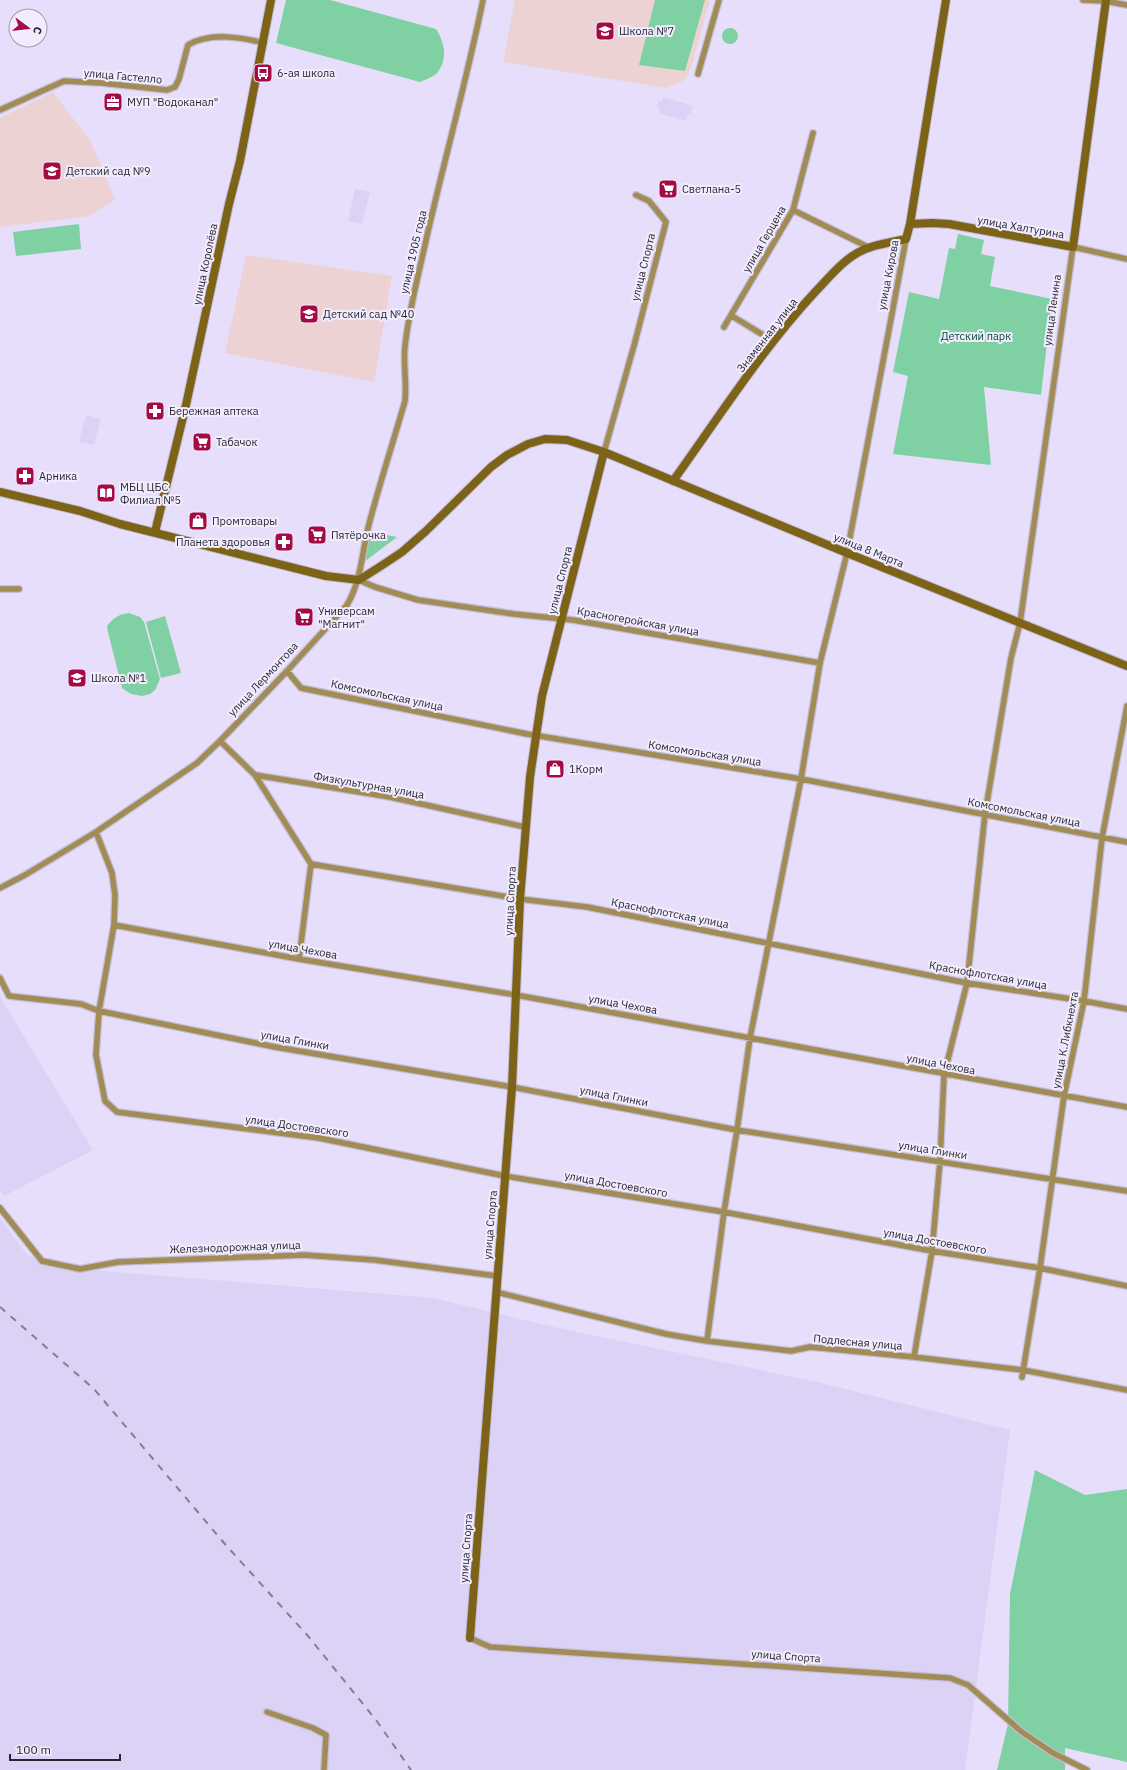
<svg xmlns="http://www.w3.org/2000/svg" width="1127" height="1770" font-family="'IBM Plex Sans',sans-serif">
	<rect width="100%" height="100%" fill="#e6defa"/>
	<path fill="#dcd2f5" d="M663,97L693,106L690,115L688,114L686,121L659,113L660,108L657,107L659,101L662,102Z
		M355,189L370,192L362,224L348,221Z
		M86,415L101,419L94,445L79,442Z
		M0,997L93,1150L4,1196L0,1190Z
		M0,1218L27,1255L80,1269L433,1298L558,1328L813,1381L1010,1430L965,1770H0Z"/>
	<path fill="#edd2d3" d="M515,0H710L692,64L686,79L667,88L503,62Z
		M53,92L91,142L115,200L89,216L0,227V118Z
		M246,255L392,276L374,382L225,353Z"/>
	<path fill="#7fd1a3" d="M286,0H330L436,29C445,43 448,59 437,73C433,77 425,80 420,82L276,43Z
		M655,0H705L685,71L639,65Z
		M722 36a8 8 0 1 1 16 0a8 8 0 1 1-16 0Z
		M79,224L81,249L16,256L13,232Z
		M958,234L984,240L981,254L995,257L990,286L1052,299L1041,395L984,387L991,465L893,454L908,376L893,372L909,292L939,299L949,248L955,249Z
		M371,532L397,537L364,562Z
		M129,613L140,617L144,622L160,679L155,690L150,694L142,696L131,694L122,688L108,632L107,626C113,618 119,614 129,613Z
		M165,616L181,673L161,678L146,622Z
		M1035,1470L1085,1495L1127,1489V1762L1065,1748V1770H997L1008,1724L1010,1594Z"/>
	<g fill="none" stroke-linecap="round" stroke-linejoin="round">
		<g stroke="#c4bdd6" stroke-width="8">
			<path id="street" d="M1083,0L1105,1L1127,5
				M698,74L719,0
				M0,110L64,81L102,83L167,90L175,87L179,79L188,45C210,32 240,37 264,43
				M793,210L868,247
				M732,316L773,341
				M724,327L793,210L813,133
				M604,452L635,342L666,222L649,201L636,195
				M359,580L375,587L418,600L514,614L573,620L820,663
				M0,589H19
				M287,671L301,688L527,734L801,779L1127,842
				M220,741L255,775L390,797L525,827
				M255,775L311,864L520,899L587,907L967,983L1084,1001L1127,1009
				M96,832L112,873L115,895L114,925L99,1011L96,1055L105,1101L117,1112L319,1138L505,1176L724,1212L932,1251L1040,1268L1127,1286
				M0,888L25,875L96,832L197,763L220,741L287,671L347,605C361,581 362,554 368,528C379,485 393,443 405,401C407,382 403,364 405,346C409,309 419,273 427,236C445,157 467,79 483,0
				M114,925L299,959L516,995L1127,1107
				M299,959L311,864
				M0,978L9,996L81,1004L99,1011L275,1047L512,1087L737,1130L1127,1191
				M0,1208L42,1261L80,1269L118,1262L304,1255L375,1260L497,1276
				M496,1292L666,1334L707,1341L791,1351L810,1347L914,1357L1023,1370L1127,1390
				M707,1341L724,1212L737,1130L750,1038L801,779L820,663L847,553L906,239
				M914,1357L932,1251L940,1161L944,1075L967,983L985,814L1011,658L1020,623L1073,247L1127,259
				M1022,1377L1040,1268L1064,1096L1084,1001L1102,838L1127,706
				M470,1638L490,1647L950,1678L968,1685L1022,1732L1053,1753L1087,1770
				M267,1712L313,1728L326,1735L324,1770"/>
		</g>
		<g stroke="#c4bdd6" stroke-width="10">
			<path id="secondary" d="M910,224L932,223L949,224L1073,247L1106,0
				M673,481C719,417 762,349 816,291C828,279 839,264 854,255C869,245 888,243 906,239L910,224L946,0
				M0,492L80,511L120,524L326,576L359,580L384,564L402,552L426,531L491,467L507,455L528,444L545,439L567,440L604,452L847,553L1127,666
				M155,532L186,405L229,204L240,161L271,0
				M470,1638L512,1087L520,899L530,777L542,696L604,452"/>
		</g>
		<use href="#street" stroke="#a28c55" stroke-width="5.5"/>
		<use href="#secondary" stroke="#7c6318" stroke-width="8"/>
		<path stroke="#837e91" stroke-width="2" stroke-dasharray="7 7" stroke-linecap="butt" d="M0,1307L94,1389L224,1543L308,1636L376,1720L411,1770"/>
	</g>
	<defs>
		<g id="school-square" transform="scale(1)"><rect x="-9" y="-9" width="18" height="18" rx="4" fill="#a40a43" stroke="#f2edfe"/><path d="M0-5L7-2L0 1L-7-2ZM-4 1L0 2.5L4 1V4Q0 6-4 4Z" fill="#fff"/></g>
		<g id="bus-square" transform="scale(1)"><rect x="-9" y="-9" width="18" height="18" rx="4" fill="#a40a43" stroke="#f2edfe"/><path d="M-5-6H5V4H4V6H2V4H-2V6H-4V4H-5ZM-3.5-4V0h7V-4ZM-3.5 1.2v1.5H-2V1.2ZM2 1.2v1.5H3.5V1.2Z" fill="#fff"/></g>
		<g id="office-square" transform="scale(1)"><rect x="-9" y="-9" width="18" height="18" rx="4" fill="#a40a43" stroke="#f2edfe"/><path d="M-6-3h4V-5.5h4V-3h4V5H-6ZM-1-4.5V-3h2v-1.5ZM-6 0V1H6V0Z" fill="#fff"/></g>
		<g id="supermarket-square" transform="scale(1)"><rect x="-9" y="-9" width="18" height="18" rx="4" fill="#a40a43" stroke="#f2edfe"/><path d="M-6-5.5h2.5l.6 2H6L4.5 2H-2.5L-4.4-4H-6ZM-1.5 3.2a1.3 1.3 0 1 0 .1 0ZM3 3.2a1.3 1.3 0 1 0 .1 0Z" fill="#fff"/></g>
		<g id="pharmacy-square" transform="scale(1)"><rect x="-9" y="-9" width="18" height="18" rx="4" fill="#a40a43" stroke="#f2edfe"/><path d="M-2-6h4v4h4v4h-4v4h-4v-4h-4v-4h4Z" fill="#fff"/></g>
		<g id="library-square" transform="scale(1)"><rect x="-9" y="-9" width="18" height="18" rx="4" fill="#a40a43" stroke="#f2edfe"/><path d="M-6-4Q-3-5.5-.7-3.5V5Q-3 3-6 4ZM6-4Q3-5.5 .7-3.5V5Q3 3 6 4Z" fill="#fff"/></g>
		<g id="shop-square" transform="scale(1)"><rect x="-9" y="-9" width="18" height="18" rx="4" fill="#a40a43" stroke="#f2edfe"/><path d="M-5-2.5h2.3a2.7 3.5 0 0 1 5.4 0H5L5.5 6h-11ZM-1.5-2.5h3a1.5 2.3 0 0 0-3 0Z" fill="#fff"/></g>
	</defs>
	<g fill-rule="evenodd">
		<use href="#school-square" x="605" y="31"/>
		<use href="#bus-square" x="263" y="73"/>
		<use href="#office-square" x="113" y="102"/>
		<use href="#school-square" x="52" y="171"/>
		<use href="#supermarket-square" x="668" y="189"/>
		<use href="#school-square" x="309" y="314"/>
		<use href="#pharmacy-square" x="155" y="411"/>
		<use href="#supermarket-square" x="202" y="442"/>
		<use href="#pharmacy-square" x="25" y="476"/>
		<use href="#library-square" x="106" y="493"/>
		<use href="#shop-square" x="198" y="521"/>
		<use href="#supermarket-square" x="317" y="535"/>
		<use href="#pharmacy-square" x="284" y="542"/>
		<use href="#supermarket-square" x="304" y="617"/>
		<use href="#school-square" x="77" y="678"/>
		<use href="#shop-square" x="555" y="769"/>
	</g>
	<g text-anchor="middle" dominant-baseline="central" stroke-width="4" stroke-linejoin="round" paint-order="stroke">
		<g font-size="11" fill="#292630" stroke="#f2edfe" text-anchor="start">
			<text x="619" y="31">Школа №7</text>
			<text x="277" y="73">6-ая школа</text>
			<text x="127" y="102">МУП "Водоканал"</text>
			<text x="66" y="171">Детский сад №9</text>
			<text x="682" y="189">Светлана-5</text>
			<text x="323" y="314">Детский сад №40</text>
			<text x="169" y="411">Бережная аптека</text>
			<text x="216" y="442">Табачок</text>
			<text x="39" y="476">Арника</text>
			<text x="120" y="487">МБЦ ЦБС<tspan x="120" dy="13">Филиал №5</tspan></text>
			<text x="212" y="521">Промтовары</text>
			<text x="331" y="535">Пятёрочка</text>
			<text x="270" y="542" text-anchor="end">Планета здоровья</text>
			<text x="318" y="611">Универсам<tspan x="318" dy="13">"Магнит"</tspan></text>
			<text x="91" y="678">Школа №1</text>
			<text x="569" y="769">1Корм</text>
		</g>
		<g font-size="11" fill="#292630" stroke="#f2edfe">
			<text transform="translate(123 76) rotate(5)">улица Гастелло</text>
			<text transform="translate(1021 227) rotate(10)">улица Халтурина</text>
			<text transform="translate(764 239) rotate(-60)">улица Герцена</text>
			<text transform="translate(413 252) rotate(-77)">улица 1905 года</text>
			<text transform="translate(205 264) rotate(-78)">улица Королёва</text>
			<text transform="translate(643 267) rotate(-76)">улица Спорта</text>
			<text transform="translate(888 275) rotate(-79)">улица Кирова</text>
			<text transform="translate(1052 310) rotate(-82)">улица Ленина</text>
			<text transform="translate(767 335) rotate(-52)">Знаменная улица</text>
			<text transform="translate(869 550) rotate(22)">улица 8 Марта</text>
			<text transform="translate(560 580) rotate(-76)">улица Спорта</text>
			<text transform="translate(638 621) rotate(10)">Красногеройская улица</text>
			<text transform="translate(263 679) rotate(-47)">улица Лермонтова</text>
			<text transform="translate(387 695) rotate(12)">Комсомольская улица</text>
			<text transform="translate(705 753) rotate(9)">Комсомольская улица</text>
			<text transform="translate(369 785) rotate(10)">Физкультурная улица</text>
			<text transform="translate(1024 812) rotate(11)">Комсомольская улица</text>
			<text transform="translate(510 901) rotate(-87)">улица Спорта</text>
			<text transform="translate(670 913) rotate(11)">Краснофлотская улица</text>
			<text transform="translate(303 949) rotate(10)">улица Чехова</text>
			<text transform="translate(988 975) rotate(10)">Краснофлотская улица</text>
			<text transform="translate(623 1004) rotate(10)">улица Чехова</text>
			<text transform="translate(295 1040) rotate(10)">улица Глинки</text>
			<text transform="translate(1065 1040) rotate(-79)">улица К.Либкнехта</text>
			<text transform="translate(941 1064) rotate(11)">улица Чехова</text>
			<text transform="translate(614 1096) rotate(11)">улица Глинки</text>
			<text transform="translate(297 1126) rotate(8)">улица Достоевского</text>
			<text transform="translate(933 1150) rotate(9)">улица Глинки</text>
			<text transform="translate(616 1184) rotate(10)">улица Достоевского</text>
			<text transform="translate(490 1225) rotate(-85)">улица Спорта</text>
			<text transform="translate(935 1241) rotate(10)">улица Достоевского</text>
			<text transform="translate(235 1247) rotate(-2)">Железнодорожная улица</text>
			<text transform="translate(858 1342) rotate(5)">Подлесная улица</text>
			<text transform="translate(466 1548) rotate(-86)">улица Спорта</text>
			<text transform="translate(786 1656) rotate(4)">улица Спорта</text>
		</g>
		<g font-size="11" fill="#004d2e" stroke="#f2edfe">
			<text x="976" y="336">Детский парк</text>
		</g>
	</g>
	<g transform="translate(28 28) rotate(105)"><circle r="19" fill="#f2edfe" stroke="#a29dac"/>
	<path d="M0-3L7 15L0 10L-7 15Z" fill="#a40a43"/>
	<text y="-6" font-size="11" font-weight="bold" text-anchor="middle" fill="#292630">С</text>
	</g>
	<path d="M10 1754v6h110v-6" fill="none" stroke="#292630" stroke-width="2"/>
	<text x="16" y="1754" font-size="12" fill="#292630" stroke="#f2edfe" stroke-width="3" paint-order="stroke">100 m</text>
</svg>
